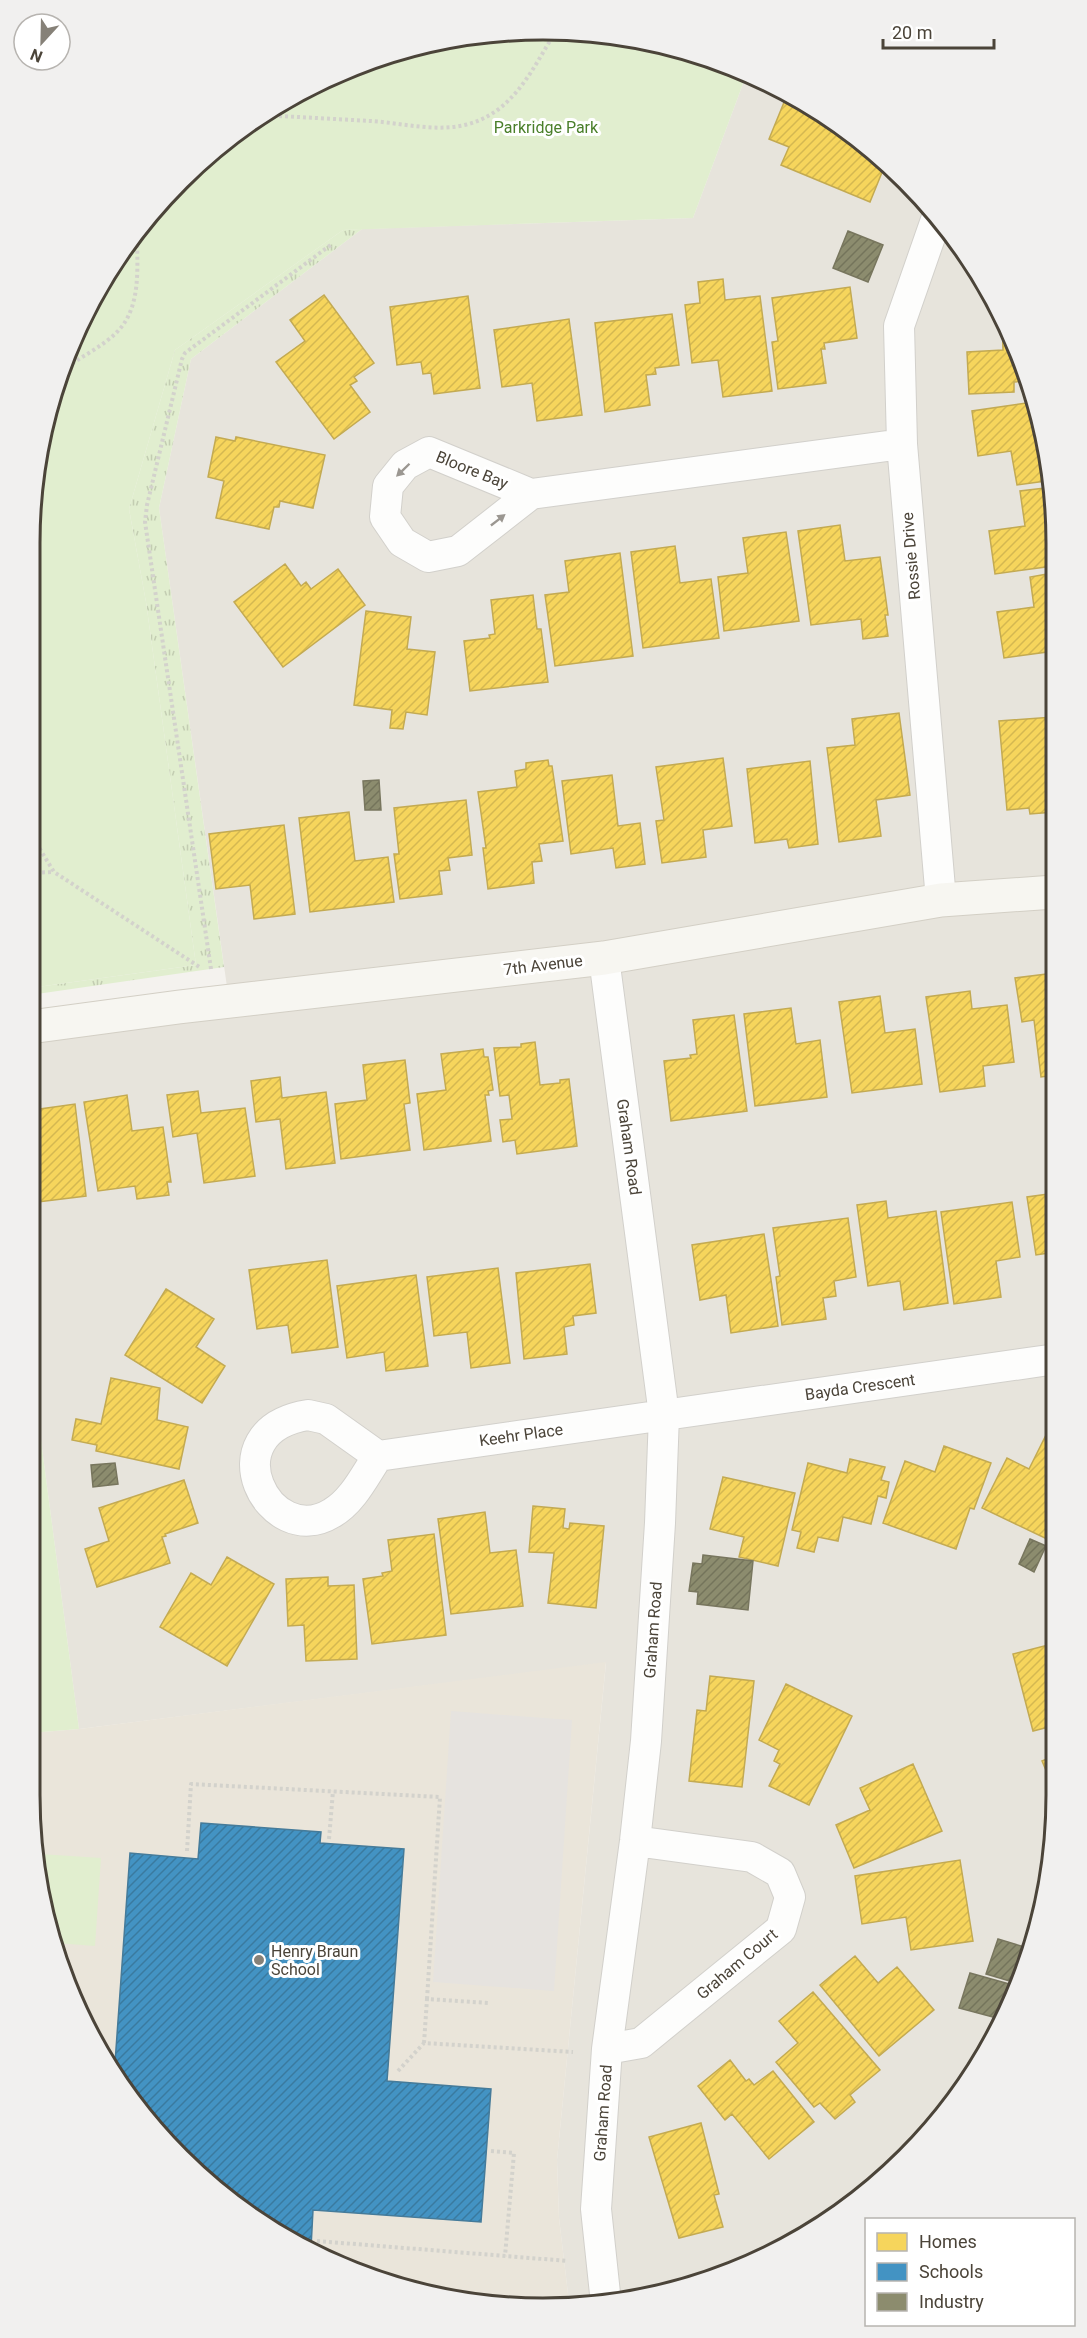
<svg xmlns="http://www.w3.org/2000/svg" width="1087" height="2338" font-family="Roboto,sans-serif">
	<defs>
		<pattern id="grass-tufts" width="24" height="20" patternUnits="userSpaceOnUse" patternTransform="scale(1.5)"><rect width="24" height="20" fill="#e1eecf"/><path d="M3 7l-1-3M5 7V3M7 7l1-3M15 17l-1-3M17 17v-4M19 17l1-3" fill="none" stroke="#c3cdb2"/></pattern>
		<pattern id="homes-hatch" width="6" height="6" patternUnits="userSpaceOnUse" patternTransform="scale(1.5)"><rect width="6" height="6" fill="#f6d55c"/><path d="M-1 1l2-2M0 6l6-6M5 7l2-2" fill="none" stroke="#d4b851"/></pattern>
		<pattern id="schools-hatch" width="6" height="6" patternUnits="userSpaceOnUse" patternTransform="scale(1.5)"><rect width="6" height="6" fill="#4393c3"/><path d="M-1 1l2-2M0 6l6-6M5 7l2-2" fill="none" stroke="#3a7a9f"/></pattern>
		<pattern id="industry-hatch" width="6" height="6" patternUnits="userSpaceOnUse" patternTransform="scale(1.5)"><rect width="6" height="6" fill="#8c8c6e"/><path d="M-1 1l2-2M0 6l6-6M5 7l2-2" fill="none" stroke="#74745b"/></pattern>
	</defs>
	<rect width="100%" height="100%" fill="#f4f2ee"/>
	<path fill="#e7e4dc" d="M747,73L856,136L951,231L1018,347L1053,476L1057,1795L1047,1894L1018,1991L929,2133L800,2239L708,2281L611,2304L569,2302L559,2218L557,2160L606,1663L79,1729L30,1357V1027L229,1001L159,508L191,359L362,229L693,218Z"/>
	<path fill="#eae5da" d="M606,1662L557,2160L559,2218L569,2302L444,2298L287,2239L157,2133L99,2051L57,1960L30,1794V1733L79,1729Z"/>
	<path fill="url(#grass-tufts)" d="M362,229L191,359L159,508L224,967L30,995V988L196,965L146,602L129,509L175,350L343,230Z"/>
	<path fill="#e1eecf" d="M543,30L643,40L740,69L747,73L693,218L343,230L175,350L129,509L146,602L196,965L30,988V543L40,444L69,347L116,259L180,181L258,117L347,69L443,40Z
		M30,1357L79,1729L30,1733Z
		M40,1854L101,1858L95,1946L55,1943Z"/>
	<path fill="#e6e3df" d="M451,1711L572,1720L554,1991L433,1982Z"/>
	<path fill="url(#homes-hatch)" stroke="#c3aa52" stroke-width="1.5" d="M785,100L804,106L856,136L855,139L858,141L856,147L875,155L885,165L870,202L781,165L789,147L769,139Z
		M723,279L725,300L760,296L772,391L723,397L718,360L692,363L685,305L700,303L698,282Z
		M850,287L857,338L824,343L825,349H821L826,383L778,389L772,342L778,341L772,298Z
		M324,295L374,363L354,377L357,381L350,385L370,412L334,439L276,362L305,341L290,320Z
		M468,296L480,388L434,394L431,373L423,374L421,362L397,365L390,307Z
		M672,314L679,365L655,368L656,374L646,375L650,405L605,412L595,323Z
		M569,319L582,415L537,421L532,383L502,387L494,330Z
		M1002,319L1018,347L1027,381L1014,382V392L969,394L967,352L1003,350Z
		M1033,402L1053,480L1017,485L1011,451L978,456L972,411Z
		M216,437L235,441L236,437L325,455L313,508L280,501L279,507H274L269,529L216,518L224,481L208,477Z
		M1053,487V566L995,574L989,531L1025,526L1020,491Z
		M840,525L845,561L880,557L888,615H885L888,636L863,639L861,619L811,625L798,531Z
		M786,532L799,621L724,631L718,577L748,573L743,538Z
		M675,546L680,583L711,579L719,638L643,648L631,552Z
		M620,553L633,656L555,666L545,595L569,592L565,561Z
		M285,564L301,586L306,582L311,589L338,569L365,605L283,667L234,602Z
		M1053,573V643L1046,644L1047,652L1004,658L997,612L1034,607L1030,577Z
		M533,595L537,629H541L548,682L470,691L464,641L490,638L489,635L495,634L491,600Z
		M366,611L411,617L407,649L435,652L427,715L406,712L403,729L390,728L392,710L354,705Z
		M899,713L910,795L876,800L881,836L839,842L827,748L855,745L852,719Z
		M1053,717L1054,812L1030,814L1029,808L1007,810L999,721Z
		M723,758L732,826L703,830L706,857L662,863L656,821L664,820L656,767Z
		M548,760L549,766H552L563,841L539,844L542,861L532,862L534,883L488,889L483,848H486L478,792L517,787L515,771L526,769V763Z
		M810,761L818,844L789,848L787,839L755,843L747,769Z
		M612,775L618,826L640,823L645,864L616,868L613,848L571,854L562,781Z
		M466,800L472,855L448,858L450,870L439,871L442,894L400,899L394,854H399L394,808Z
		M349,812L355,861L388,857L394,902L310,912L299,818Z
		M284,825L295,914L254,919L250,885L216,889L209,834Z
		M1054,973L1055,1075L1041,1077L1034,1020L1022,1022L1015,978Z
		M970,991L972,1009L1007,1005L1014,1062L983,1066L985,1086L940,1092L926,997Z
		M880,996L885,1033L915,1029L922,1084L852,1093L839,1002Z
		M791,1008L796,1044L820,1040L827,1097L755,1106L744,1014Z
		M734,1015L747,1111L671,1121L664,1061L691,1058L690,1055L697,1054L693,1020Z
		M535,1042L540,1085L560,1083V1080L569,1079L577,1146L517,1154L515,1140L503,1142L500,1120L512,1119L509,1095L500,1096L494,1048L521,1047V1044Z
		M483,1049L484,1057H488L493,1090L488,1091L489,1095H485L491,1141L424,1150L417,1094L446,1090L441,1054Z
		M405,1060L410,1103L404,1104L410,1150L341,1159L335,1104L367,1100L363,1065Z
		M280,1077L282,1098L326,1092L335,1163L286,1169L280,1119L256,1122L251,1081Z
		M198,1091L201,1113L245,1108L255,1176L204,1183L197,1133L173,1137L167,1095Z
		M127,1095L132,1131L163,1127L171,1182H167L169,1195L137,1199L135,1186L98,1191L84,1102Z
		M75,1104L86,1196L30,1203V1147L38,1146L33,1110Z
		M1055,1193V1252L1036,1255L1027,1197Z
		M886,1201L888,1218L936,1211L948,1303L904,1310L900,1281L868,1286L857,1205Z
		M1012,1202L1020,1257L996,1261L1001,1297L954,1304L941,1212Z
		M848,1218L856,1277L834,1281L836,1296L823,1298L826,1319L782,1325L776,1277L780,1276L773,1228Z
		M764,1234L778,1326L731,1333L726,1295L700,1300L692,1245Z
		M327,1260L338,1347L292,1353L288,1325L257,1329L249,1270Z
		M590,1264L596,1313L573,1316L574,1325L564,1327L567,1354L524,1359L516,1273Z
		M498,1268L510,1363L471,1368L467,1332L434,1336L427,1277Z
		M416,1275L428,1366L386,1371L384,1352L347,1358L337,1286Z
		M166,1289L214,1319L196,1347L225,1366L202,1403L125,1355Z
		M111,1378L160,1388L157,1420L188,1427L179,1469L96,1451L97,1445L72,1440L76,1419L101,1424Z
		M1046,1435L1056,1440V1520L1047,1539L982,1508L1007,1458L1029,1469Z
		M944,1446L991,1463L974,1509L970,1508L956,1549L883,1523L905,1461L935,1472Z
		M850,1459L885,1467L881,1480L889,1482L886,1498L878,1496L871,1524L843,1517L838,1541L818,1537L814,1552L797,1548L801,1532L792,1530L808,1463L847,1473Z
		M723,1477L795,1493L778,1566L739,1557L744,1537L710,1529Z
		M184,1480L198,1523L165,1534L166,1536L162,1537L170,1563L97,1587L85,1549L109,1541L99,1508Z
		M533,1506L565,1509L563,1528L569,1529L570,1523L604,1526L596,1608L548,1603L554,1553L529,1552Z
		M485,1512L490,1553L516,1550L523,1606L451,1614L438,1519Z
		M434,1534L446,1635L372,1644L363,1579L383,1576L382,1573L392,1571L388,1540Z
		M227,1557L274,1584L227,1666L160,1627L191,1573L211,1585Z
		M328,1577V1586L354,1585L357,1659L306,1661L304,1625L288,1626L286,1579Z
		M1056,1643L1057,1725L1033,1731L1013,1654Z
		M710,1676L754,1681L742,1787L689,1781L697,1710L706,1711Z
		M786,1684L852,1716L809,1805L769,1786L780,1764L774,1761L779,1750L759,1740Z
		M1057,1755V1796L1042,1761Z
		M913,1764L942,1831L854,1868L836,1825L870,1810L860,1788Z
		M960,1860L973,1941L911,1950L906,1917L862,1924L855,1876Z
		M855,1956L878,1983L897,1967L934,2010L879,2056L820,1985Z
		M813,1992L880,2070L850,2095L855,2102L835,2119L820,2103L814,2107L776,2062L798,2043L779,2021Z
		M730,2060L746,2081L749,2079L754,2085L773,2071L814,2122L769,2159L732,2114L725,2120L698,2086Z
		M701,2123L719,2194L714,2195L723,2227L679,2238L649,2137Z"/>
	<path fill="url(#schools-hatch)" stroke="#457b9a" stroke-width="1.5" d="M201,1823L321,1832L320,1843L404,1849L387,2081L491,2089L481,2222L313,2210L311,2248L287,2239L157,2133L106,2062L115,2063L130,1853L198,1859Z"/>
	<path fill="url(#industry-hatch)" stroke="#78765e" stroke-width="1.5" d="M848,231L883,245L868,282L833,268Z
		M379,780L381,810H365L363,781Z
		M115,1463L118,1484L93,1487L91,1465Z
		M1030,1539L1046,1546L1034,1572L1019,1564Z
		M703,1555L753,1561L748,1610L697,1604L698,1592L689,1591L693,1563L702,1564Z
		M998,1939L1031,1949L1020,1984L986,1974Z
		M970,1973L1013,1985L1005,2012L1000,2019L959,2008Z"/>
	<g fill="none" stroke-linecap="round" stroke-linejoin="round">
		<g stroke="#d2d0cb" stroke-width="32">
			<path id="street" d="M937,217L899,326L902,444L941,900
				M531,494L458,551L428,557L402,542L385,517L388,486L405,465L429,452L531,494L902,444
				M604,958L664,1415L660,1523L646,1741L635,1841L607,2049L596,2209L606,2303
				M308,1415L326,1419L378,1456C365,1475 353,1501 332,1513C269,1552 208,1431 308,1415Z
				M378,1456L1056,1359
				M607,2049L641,2043L781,1929L790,1897L780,1873L752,1857L635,1841"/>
		</g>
		<g stroke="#d3cfc5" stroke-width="35">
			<path id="secondary" d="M30,1027L179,1007L604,958L941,900L1054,892"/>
		</g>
		<path stroke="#d3d2cc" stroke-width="4" stroke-dasharray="3 3" stroke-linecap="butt" d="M261,115C298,117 335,119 371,121C415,124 459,140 500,108C525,88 539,58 556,31
			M62,370C79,358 102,347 117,332C142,307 137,266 137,233
			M30,562L33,540L31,534
			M30,833L54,872L201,968
			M30,873L53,872
			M211,969L145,522L147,505L182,359L185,353L332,244
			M329,1839L333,1791
			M187,1851L191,1784L440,1797L427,1999
			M424,2043L427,1999L489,2003
			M398,2071L424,2043L573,2052
			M491,2151L514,2153L505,2256
			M317,2241L568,2261"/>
		<use href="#street" stroke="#fdfdfc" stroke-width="30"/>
		<use href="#secondary" stroke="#f7f6f1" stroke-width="33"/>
	</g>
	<defs><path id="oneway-solid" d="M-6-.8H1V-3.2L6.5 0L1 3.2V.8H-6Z" transform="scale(1.5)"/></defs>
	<g fill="#9b9791">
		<use href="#oneway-solid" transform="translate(403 470) rotate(136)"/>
		<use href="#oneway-solid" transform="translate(498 520) rotate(-38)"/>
	</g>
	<circle fill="#868178" stroke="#fff" stroke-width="2" cx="259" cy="1960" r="6"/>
	<g text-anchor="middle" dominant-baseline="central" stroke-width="6" stroke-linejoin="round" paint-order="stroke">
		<g font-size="16" fill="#4a7f2a" stroke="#fff">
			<text x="546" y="127">Parkridge Park</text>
		</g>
		<g font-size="16" fill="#4b4439" stroke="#fff">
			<text transform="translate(472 470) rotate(22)">Bloore Bay</text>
			<text transform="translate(911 556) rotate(-95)">Rossie Drive</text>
			<text transform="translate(543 965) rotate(-7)">7th Avenue</text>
			<text transform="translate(629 1147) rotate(82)">Graham Road</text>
			<text transform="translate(860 1387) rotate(-8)">Bayda Crescent</text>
			<text transform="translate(521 1435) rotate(-8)">Keehr Place</text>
			<text transform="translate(653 1630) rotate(-86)">Graham Road</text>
			<text transform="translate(737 1964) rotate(-40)">Graham Court</text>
			<text transform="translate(603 2113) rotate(-86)">Graham Road</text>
		</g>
		<g font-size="16" fill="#4b4439" stroke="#fff" text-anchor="start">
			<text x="271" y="1951">Henry Braun<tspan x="271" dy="18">School</tspan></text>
		</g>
	</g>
	<path d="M0 0H1087V2338H0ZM543 40H543A503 503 0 0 1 1046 543V1795A503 503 0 0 1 543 2298H543A503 503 0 0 1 40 1795V543A503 503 0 0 1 543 40Z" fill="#f1f0ef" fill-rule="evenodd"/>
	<path fill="none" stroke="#4b4439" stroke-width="3" d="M543 40H543A503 503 0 0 1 1046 543V1795A503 503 0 0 1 543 2298H543A503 503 0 0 1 40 1795V543A503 503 0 0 1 543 40Z"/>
	<rect x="865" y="2218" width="210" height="108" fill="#ffffff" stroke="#b7b4b0" stroke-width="1.5"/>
	<rect x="877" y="2233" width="30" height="18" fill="#f6d55c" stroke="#b7b4b0" stroke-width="1.5"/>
	<text x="919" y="2248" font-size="18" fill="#4b4439">Homes</text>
	<rect x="877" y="2263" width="30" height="18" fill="#4393c3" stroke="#b7b4b0" stroke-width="1.5"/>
	<text x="919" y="2278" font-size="18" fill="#4b4439">Schools</text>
	<rect x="877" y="2293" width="30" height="18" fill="#8c8c6e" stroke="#b7b4b0" stroke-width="1.5"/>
	<text x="919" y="2308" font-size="18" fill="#4b4439">Industry</text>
	<g transform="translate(42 42) rotate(202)"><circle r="28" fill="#ffffff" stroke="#b7b4b0" stroke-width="1.5"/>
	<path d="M0-4.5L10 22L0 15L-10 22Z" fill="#868178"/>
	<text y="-9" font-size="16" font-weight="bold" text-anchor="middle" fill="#4b4439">N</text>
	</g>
	<path d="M883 39v9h111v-9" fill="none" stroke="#4b4439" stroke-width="3"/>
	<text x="892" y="39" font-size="18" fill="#4b4439" stroke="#ffffff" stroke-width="4.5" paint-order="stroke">20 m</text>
</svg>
